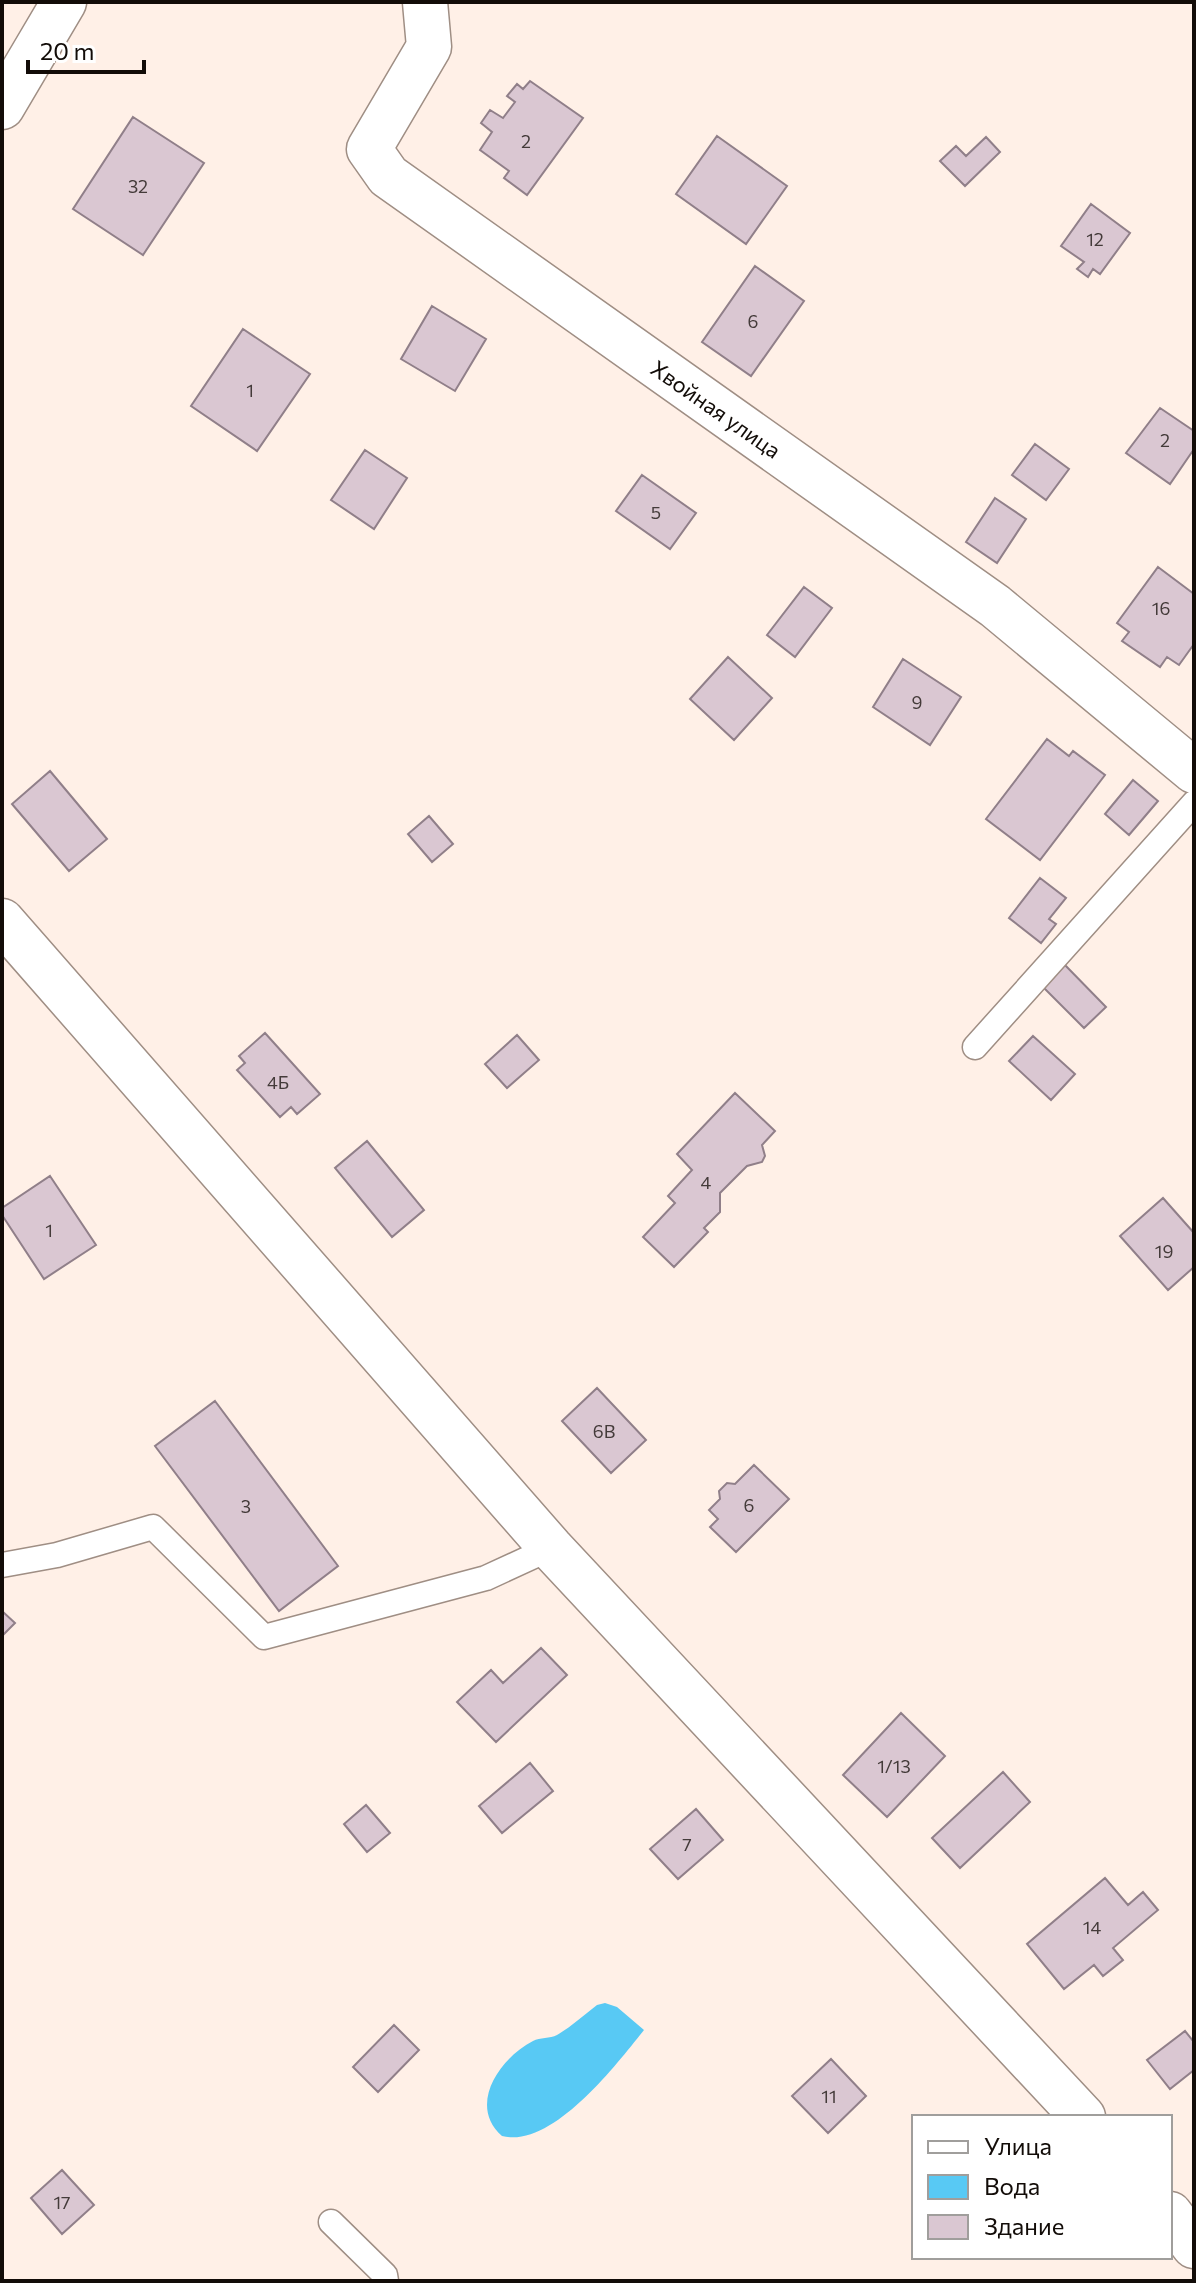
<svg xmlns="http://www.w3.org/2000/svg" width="1196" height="2283" font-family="Commissioner,sans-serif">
	<rect width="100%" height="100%" fill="#fff0e7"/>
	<path fill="#58c9f4" d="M605,2003L617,2007L644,2030C616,2065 552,2149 502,2136C467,2105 500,2058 533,2041C540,2037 550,2039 557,2035C571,2027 584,2015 597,2005Z"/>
	<path fill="#dac7d2" stroke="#907f89" stroke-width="2" d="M530,81L583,118L527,195L504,178L509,171L480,150L492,132L481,123L490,110L503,118L515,102L507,96L517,84L523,89Z
		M133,117L204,163L143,255L73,209Z
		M717,136L787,186L746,244L676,194Z
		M986,137L1000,152L965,186L940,161L956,146L966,156Z
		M1091,204L1130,233L1100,274L1093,269L1088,277L1077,269L1084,262L1061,246Z
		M755,266L804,301L751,376L702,342Z
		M432,306L486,339L455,391L401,359Z
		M243,329L310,374L257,451L191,406Z
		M1160,408L1194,431V449L1170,484L1126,453Z
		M1035,444L1069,469L1046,500L1012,475Z
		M365,450L407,478L374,529L331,500Z
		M642,475L696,513L670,549L616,511Z
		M995,498L1026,519L997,563L966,542Z
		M1158,567L1194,594V644L1179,665L1167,657L1160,667L1122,641L1129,632L1117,623Z
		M804,587L832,608L795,657L767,635Z
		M728,657L772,698L734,740L690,699Z
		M903,659L961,697L930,745L873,707Z
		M1047,739L1069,756L1073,751L1105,775L1040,860L986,819Z
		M50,771L107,839L69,871L12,804Z
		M1133,780L1158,801L1129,835L1105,814Z
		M429,816L453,844L432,862L408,834Z
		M1040,878L1066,898L1049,919L1056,924L1041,943L1009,918Z
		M1063,963L1106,1007L1084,1028L1041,985Z
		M265,1033L320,1094L297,1114L291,1107L280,1117L237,1070L245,1063L239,1056Z
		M517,1035L539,1060L507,1088L485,1064Z
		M1033,1036L1075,1074L1051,1100L1009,1061Z
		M735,1093L775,1131L762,1145L765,1156L762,1162L747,1166L720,1193V1212L704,1228L708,1232L674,1267L643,1237L675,1203L668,1196L692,1170L677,1154Z
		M367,1141L424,1210L392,1237L335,1168Z
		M50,1176L96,1245L44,1279L2,1215V1208Z
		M1163,1198L1194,1233V1267L1168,1290L1120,1236Z
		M597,1388L646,1440L611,1473L562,1421Z
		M215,1401L338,1566L279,1611L155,1446Z
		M754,1465L789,1499L736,1552L710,1527L718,1519L709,1510L720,1499L719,1491L727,1483L735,1484Z
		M2,1611L15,1623L2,1636Z
		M541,1648L567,1675L496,1742L457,1702L491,1670L503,1683Z
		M901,1713L945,1756L887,1817L843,1775Z
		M530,1763L553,1791L502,1833L479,1806Z
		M1003,1772L1030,1802L960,1868L932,1838Z
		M366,1805L390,1833L367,1852L344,1824Z
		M696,1809L723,1840L678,1879L650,1849Z
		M1105,1878L1128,1905L1143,1892L1158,1910L1113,1948L1123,1960L1103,1976L1094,1965L1064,1989L1027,1944Z
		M394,2025L419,2050L378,2092L353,2067Z
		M1185,2031L1194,2042V2070L1170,2089L1147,2060Z
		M831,2059L866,2096L828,2133L792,2096Z
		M62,2170L94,2205L62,2234L31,2198Z"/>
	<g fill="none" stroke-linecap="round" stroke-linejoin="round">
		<g stroke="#9f8e84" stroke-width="27">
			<path id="lane" d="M975,1047L1194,803
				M2,1565L57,1555L153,1527L264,1637L486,1578L551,1548
				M331,2222L385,2275L386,2281"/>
		</g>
		<g stroke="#9f8e84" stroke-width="47">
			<path id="street" d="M425,2L429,47L369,149L388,176L995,606L1194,771
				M2,921L551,1548L1083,2117
				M1170,2214L1194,2246"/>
		</g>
		<g stroke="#9f8e84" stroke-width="47">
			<path id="secondary" d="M2,107L64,2"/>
		</g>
		<use href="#lane" stroke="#fff" stroke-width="24"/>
		<use href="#street" stroke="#fff" stroke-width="44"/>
		<use href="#secondary" stroke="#fff" stroke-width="44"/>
	</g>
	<g text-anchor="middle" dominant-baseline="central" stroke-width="6" stroke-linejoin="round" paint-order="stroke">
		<g font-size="18" fill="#443b3a">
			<text x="526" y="141">2</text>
			<text x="138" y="186">32</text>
			<text x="1095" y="239">12</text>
			<text x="753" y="321">6</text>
			<text x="250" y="390">1</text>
			<text x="1165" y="440">2</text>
			<text x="656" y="512">5</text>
			<text x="1161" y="608">16</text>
			<text x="917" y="702">9</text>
			<text x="278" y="1082">4Б</text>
			<text x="706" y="1182">4</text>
			<text x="49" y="1230">1</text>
			<text x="1164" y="1251">19</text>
			<text x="604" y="1431">6В</text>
			<text x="749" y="1505">6</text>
			<text x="246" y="1506">3</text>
			<text x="894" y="1766">1/13</text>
			<text x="687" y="1844">7</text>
			<text x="1092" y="1927">14</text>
			<text x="829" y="2096">11</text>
			<text x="62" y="2202">17</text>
		</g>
		<g font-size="22" fill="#120c08" stroke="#fff">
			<text transform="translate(716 409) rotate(35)">Хвойная улица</text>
		</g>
	</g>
	<rect width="1196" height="2283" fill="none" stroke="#120c08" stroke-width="8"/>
	<rect x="912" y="2115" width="260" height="144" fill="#ffffff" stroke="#a09e9c" stroke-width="2"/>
	<rect x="928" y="2141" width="40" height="12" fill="#ffffff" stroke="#a09e9c" stroke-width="2"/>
	<text x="984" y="2155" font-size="24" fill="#120c08">Улица</text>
	<rect x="928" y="2175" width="40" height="24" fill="#58c9f4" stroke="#a09e9c" stroke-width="2"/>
	<text x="984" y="2195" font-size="24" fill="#120c08">Вода</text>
	<rect x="928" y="2215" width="40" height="24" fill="#dac7d2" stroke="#a09e9c" stroke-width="2"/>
	<text x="984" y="2235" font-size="24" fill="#120c08">Здание</text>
	<path d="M28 60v12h116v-12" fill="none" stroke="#120c08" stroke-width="4"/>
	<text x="40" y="60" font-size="24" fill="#120c08" stroke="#ffffff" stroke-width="6" paint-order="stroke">20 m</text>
</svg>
